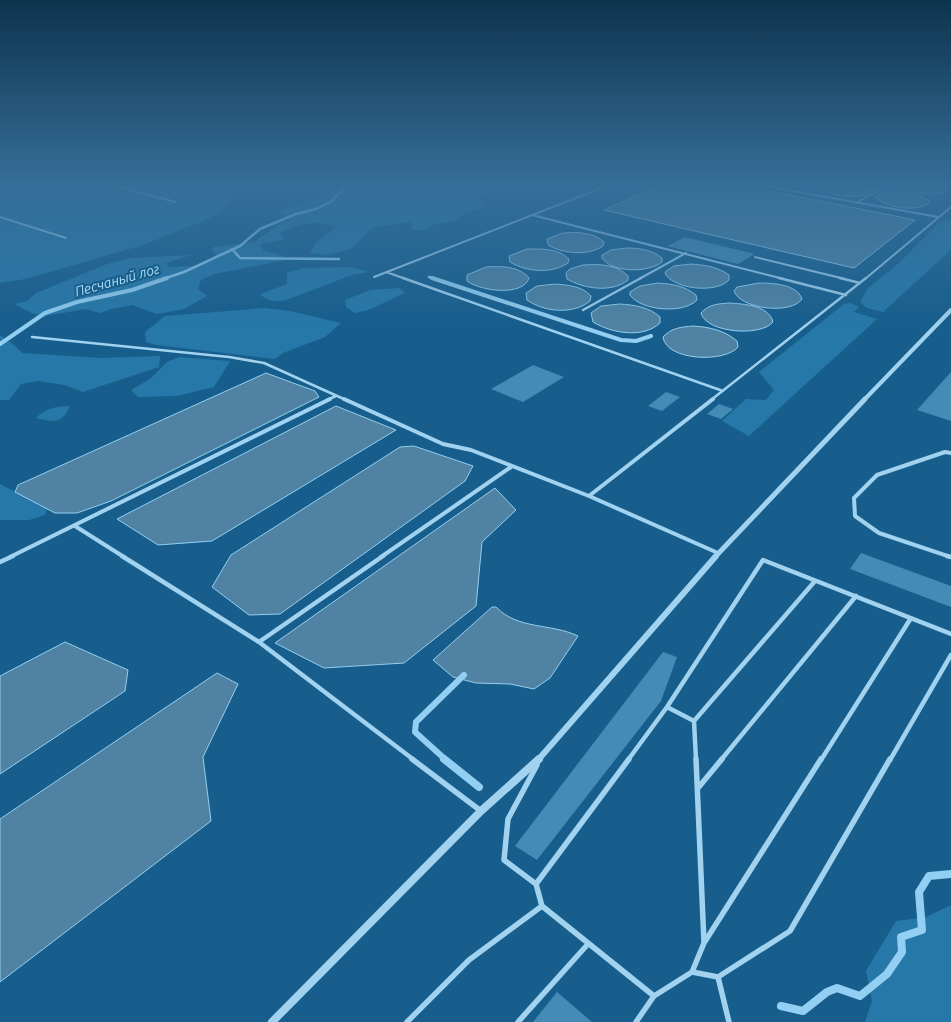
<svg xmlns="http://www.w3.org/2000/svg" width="951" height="1022" font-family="Ubuntu,sans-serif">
	<rect width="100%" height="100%" fill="#175e8c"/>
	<path fill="#2678a8" d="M0,185H252L240,188L218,215L143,245L25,279L0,283Z
		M332,185H492L484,196L473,199L482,202L483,208L465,213L456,220L431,225L427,230H412V222L373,227L351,249L326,255L310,253L315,243L336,227C313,219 301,224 280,233L285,239L260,244L263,250L283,256L285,260L215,274L201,280L198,289L207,296L184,309L157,314L132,305L111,309L100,313L86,309L45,316L32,313L14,304L27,301L36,293L107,264L131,258L191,255L167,263L168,267L195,266L219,258L213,251V247L254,242L283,222L294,219L281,215L280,210L312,200L322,194L333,192Z
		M951,218V250L883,312L867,308L860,302L868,288L899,263L937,225Z
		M350,267L369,272L352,275L286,300C276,302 267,302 260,294L287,284V273L303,268Z
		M400,288L405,293L371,309L355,313L346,307L345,300L370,290Z
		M850,303L859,307L854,312L877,319L749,436L722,421L746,399L766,400L774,390L759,372L844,304Z
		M264,308L290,311L341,323L325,337L283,353L275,359L156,345L146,342L145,332L165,316Z
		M0,335L14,345L22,353L100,358L160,356L159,367L83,392L64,385L38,381L21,384L9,400H0Z
		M179,357L230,361L214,387L177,396L138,397L131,390L150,379L167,362Z
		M70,406C62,425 53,422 36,418C47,407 56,407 70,406Z
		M0,484L25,497L49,502L45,515L29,520H0Z
		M949,906H951V1022H865L872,1001L866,971L896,921L926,917Z"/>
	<path fill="#5083a3" stroke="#93cff2" d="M660,185H740L915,220L854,268L604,210Z
		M820,185H862L872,191C861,201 829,197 819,186Z
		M895,185H943L948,189C937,199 907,193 895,185Z
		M900,192L921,196L930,202C919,213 886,208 875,197L880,193Z
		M563,233C577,232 593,232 604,242L603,246C589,256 563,254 548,245L547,239Z
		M627,248C640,248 652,250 662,258V262C649,273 612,273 602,258V255L611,250Z
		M527,249C541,249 558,248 569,259L568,263C552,274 526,272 510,262L509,256Z
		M691,264C705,265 718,267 729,275V280C717,293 677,290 666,275L665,272L674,266Z
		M583,265C599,264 616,264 628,276V280C612,293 584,289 567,279L566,273L570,269Z
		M486,267C501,266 519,266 529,278C523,297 480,291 467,281V275Z
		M658,283C672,284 685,286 696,295L697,300C684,314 641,311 630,295V292L640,286Z
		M759,283C772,283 797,284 802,299C791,315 740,309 734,291L737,287Z
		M555,284C568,285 582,286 591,296L590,301C573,315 544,312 527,300L526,293L537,286Z
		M729,303C743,304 769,305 773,322C761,337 706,333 701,313C709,304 718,304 729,303Z
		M620,304C635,305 649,307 660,317V323C643,339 611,333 593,322L591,313L601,306Z
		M693,326C709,327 724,330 737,341L738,347C725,363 666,361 663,337C671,328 681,327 693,326Z
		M266,373L315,391L319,397L111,501L77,513H55L15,492L18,485Z
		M336,406L396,430L212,541L158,545L117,519Z
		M414,446L473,466L465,481L280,614L249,615L212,587L231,555L400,447Z
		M495,488L516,510L482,542L476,606L404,663L324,668L275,643Z
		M492,607H496C518,630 551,623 578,636L550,678L534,689L510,684L476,683L453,677L433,660Z
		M65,642L128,670L125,691L0,774V676Z
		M217,673L238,684L203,757L211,821L0,982V819Z"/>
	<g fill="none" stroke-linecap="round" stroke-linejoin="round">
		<path stroke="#93cff2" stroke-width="2.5" d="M232,249L240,258L339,259
			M429,277L436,279
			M163,279L184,272L240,246L260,229L296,214L316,209L332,201L346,185"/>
		<path stroke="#93cff2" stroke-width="4" d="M432,278L621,340L636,341L651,336
			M0,344L45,313L77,302L132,290L167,278"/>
		<path stroke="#93cff2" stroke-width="6" d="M446,760L415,732L416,722L464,675"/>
		<path stroke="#93cff2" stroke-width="8" d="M444,759L479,787
			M781,1006L803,1011L827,992L837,988L860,996L887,974L902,952L901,937L922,930L919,892L929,876L951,874"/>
	</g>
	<path fill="#448bb6" d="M685,237L755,254L738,264L667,246Z
		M533,365L564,377L523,402L491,389Z
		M951,372V421L917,410Z
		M666,392L680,397L662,411L648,406Z
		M719,404L733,409L721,419L707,414Z
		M861,553L951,586V607L850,569Z
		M663,652L677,657L661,701L537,860L515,846Z
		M557,992L592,1022H533Z"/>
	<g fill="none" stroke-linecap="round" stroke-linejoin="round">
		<path stroke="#a1d2ef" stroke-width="2" d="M0,185H2
			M109,185L176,202
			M760,185L938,217
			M856,203L879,190
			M532,215L784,279
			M0,217L66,238
			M755,257L845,279
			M386,272L406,279
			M374,277L609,185
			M639,279L686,253
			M865,279L951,207"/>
		<path stroke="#a1d2ef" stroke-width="2.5" d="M403,278L723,391
			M779,278L846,295
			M840,278L860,283
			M583,310L641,278
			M32,337L229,357L264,363L346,400
			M327,400L336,396
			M711,400L866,278"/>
		<path stroke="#a1d2ef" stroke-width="4" d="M344,399L443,444L471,450L589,496L718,553
			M951,453L945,452L877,475L854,498L855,516L879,533L951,557
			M589,496L713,399
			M75,526L124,557
			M10,557L330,399
			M381,557L511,467"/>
		<path stroke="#a1d2ef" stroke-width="4.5" d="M122,556L259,642L414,760
			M947,556L951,557
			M0,562L13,556
			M259,642L383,556
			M667,707L694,721L696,760
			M694,721L815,581
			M628,760L667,707L763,560L951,634
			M721,760L856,596
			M821,760L911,618
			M890,760L951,655"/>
		<path stroke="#a1d2ef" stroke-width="5.5" d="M412,759L481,811
			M537,765L508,819L504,860L536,884L542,906L654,996L692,972L718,977L729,1022
			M698,788L722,759
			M536,884L629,759
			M704,943L821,759
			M692,972L704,943L696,759
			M718,977L790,931L890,759
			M407,1022L469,960L542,906
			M518,1022L588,944
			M636,1022L654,996"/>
		<path stroke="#a1d2ef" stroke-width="4" d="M864,400L951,310"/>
		<path stroke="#a1d2ef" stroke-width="5" d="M715,557L865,399"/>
		<path stroke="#a1d2ef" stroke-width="6" d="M538,760L716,556"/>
		<path stroke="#a1d2ef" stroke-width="8" d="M272,1022L481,811L539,759"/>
	</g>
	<linearGradient id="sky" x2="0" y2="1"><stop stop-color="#0d344d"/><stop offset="0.56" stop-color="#366e99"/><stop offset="1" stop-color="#366e99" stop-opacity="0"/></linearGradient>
	<rect width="951" height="328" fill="url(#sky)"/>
	<g text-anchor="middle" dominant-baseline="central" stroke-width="4" stroke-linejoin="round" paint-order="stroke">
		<g font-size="14" font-style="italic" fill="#acdbf6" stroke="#175e8c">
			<text transform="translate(117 280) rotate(-16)">Песчаный лог</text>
		</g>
	</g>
</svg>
